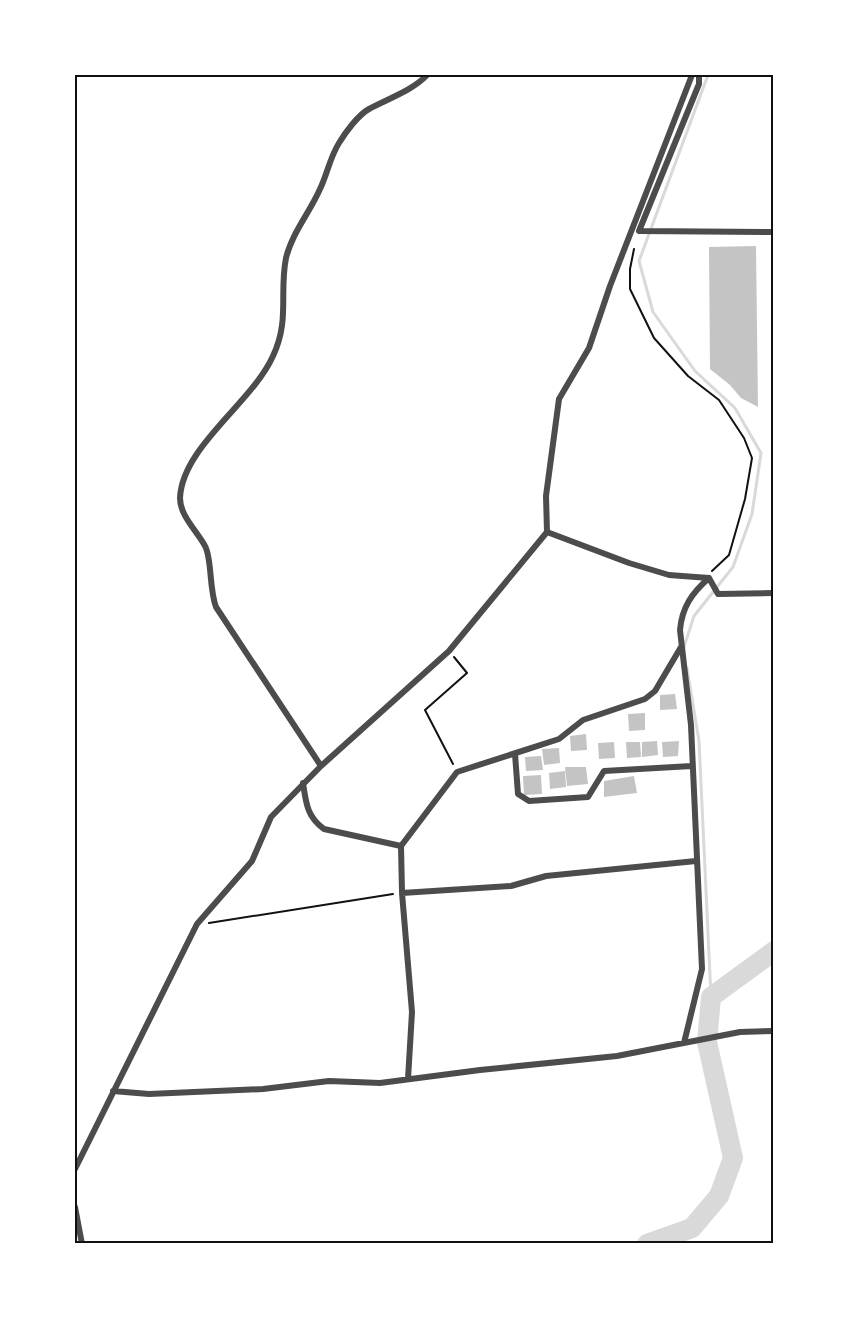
<svg xmlns="http://www.w3.org/2000/svg" width="849" height="1319" font-family="'PT Sans',sans-serif">
	<rect width="100%" height="100%" fill="#fff"/>
	<g fill="none" stroke-linecap="round" stroke-linejoin="round">
		<path stroke="#d9d9d9" stroke-width="3" d="M684,647L694,616L733,567L752,514L761,453L735,408L695,371L653,312L639,261L708,75
			M687,668L699,741L711,997"/>
		<path stroke="#d9d9d9" stroke-width="20" d="M647,1244L692,1228L719,1196L733,1158L707,1042L711,997L774,951"/>
	</g>
	<path fill="#c4c4c4" d="M756,246L758,407L741,398L730,385L710,369L709,247Z
		M675,694L677,709L660,710V695Z
		M645,713V730L629,731L628,714Z
		M586,734L587,750L571,751L570,736Z
		M657,741L658,755L642,757V742Z
		M679,741L678,756L663,757L662,742Z
		M614,742L615,758L599,759L598,743Z
		M626,742H640L641,757L627,758Z
		M559,748L560,763L544,765L542,749Z
		M541,756L543,770L526,771L525,757Z
		M565,767H586L588,784L567,786Z
		M565,771L566,787L550,789L549,773Z
		M541,775L542,794L524,795L523,776Z
		M634,776L637,793L604,797V781Z"/>
	<g fill="none" stroke-linecap="round" stroke-linejoin="round">
		<path stroke="#111" stroke-width="2" d="M634,249L630,269V289L654,338L688,376L719,400L744,438L752,458L745,499L729,555L712,571
			M453,764L425,710L467,673L454,657
			M209,923L393,894"/>
		<path stroke="#4c4c4c" stroke-width="6" d="M699,75V84L639,231L774,232
			M547,532L629,563L669,575L709,578C692,593 682,607 680,630L691,725L702,969L684,1043
			M709,578L718,594L774,593
			M515,754L518,794L529,801L588,797L604,771L692,766
			M321,766L216,607C209,589 212,558 205,546C197,531 180,516 180,498C182,447 252,403 273,356C290,320 279,293 286,258C292,233 310,212 320,189C327,175 330,157 339,143C345,133 358,115 369,109C387,99 412,91 427,75
			M303,783C306,803 307,817 324,829L401,846
			M402,893L511,886L546,876L696,861
			M408,1079L412,1012L402,893L401,846L457,772L559,739L583,720L645,699L655,691L681,647
			M113,1091L149,1094L263,1089L329,1081L380,1083L480,1070L617,1056L740,1032L774,1031
			M75,1169L197,924L252,861L271,817L321,766L449,651L547,532L546,496L559,399L589,348L610,286L692,75
			M75,1207L82,1244"/>
	</g>
	<rect width="849" height="1319" fill="none" stroke="#ffffff" stroke-width="153"/>
	<rect x="76" y="76" width="696" height="1166" fill="none" stroke="#111" stroke-width="2"/>
</svg>
